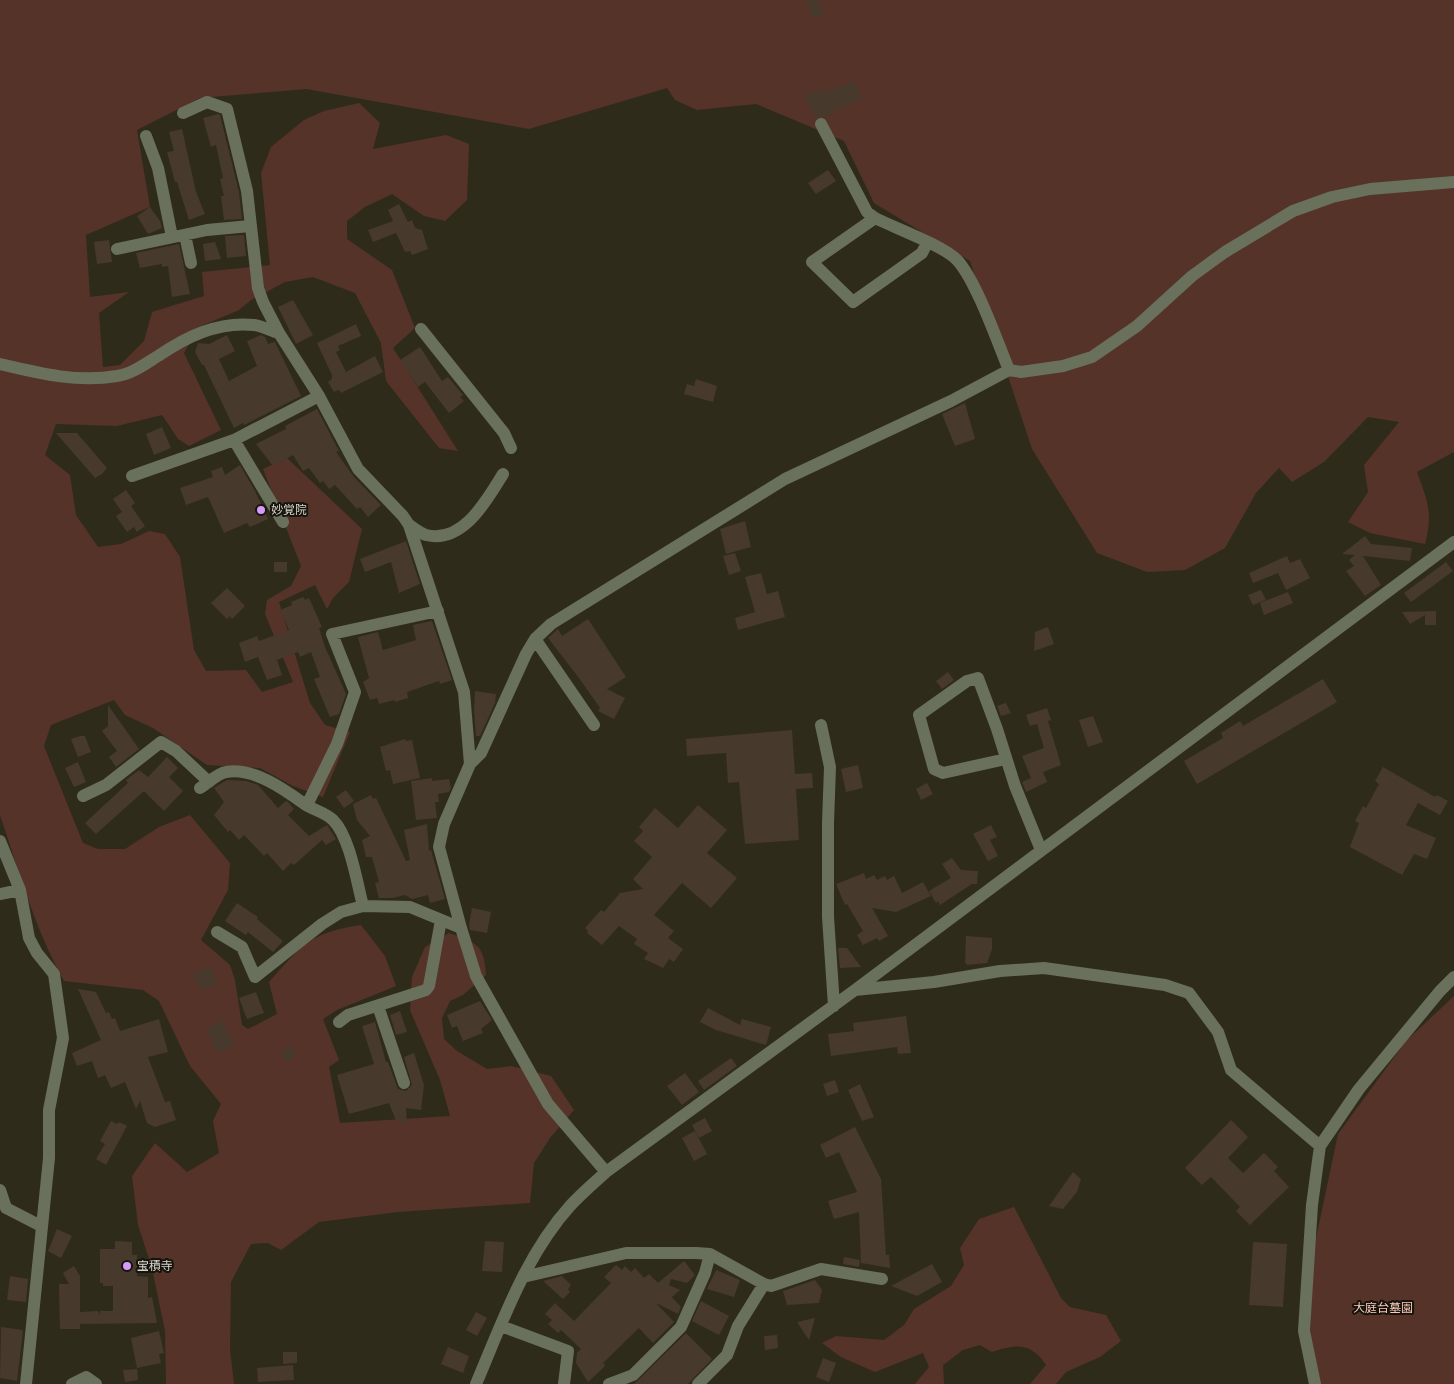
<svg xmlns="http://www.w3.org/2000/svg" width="1454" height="1384" font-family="'Fira Sans Condensed','Noto Sans JP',sans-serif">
	<rect width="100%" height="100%" fill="#2f2b1b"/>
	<path fill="#553328" d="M0,0H1454V452L1417,472C1428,502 1433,513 1425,544L1370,533L1348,522L1368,492L1364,465L1399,422L1368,417L1324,462L1292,482L1279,468L1256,493L1225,548L1185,570L1147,572L1097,553L1032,449L970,261L874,203L844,141L756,104L697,110L675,100L667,88L529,129L306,89L200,98L137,130L150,207L86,235L90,297L129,292L99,313L103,367L120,365L144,341L152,312L204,296L202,272L270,265L261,173L271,147L304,120L324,111L359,103L380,123L373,149L446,135L469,144L467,200L445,221L424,216L392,194L365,207L347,221V239L392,270L415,328L393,348L458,451L439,448L386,381L381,343L355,293L313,277L285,282L251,300L239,310L199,327L184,353L221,430L189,446L178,439L162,415L117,426L56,424L45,455L70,475L76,515L98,547L121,544L149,531L165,534L180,557L194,650L206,671L246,670L262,692L293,682L265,614L267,600L291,586L301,566L263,469L287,458L362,529L349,582L333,598L327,609L315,585L279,602L310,703L325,725L350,732L323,797L293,786L260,768L207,765L153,728L125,715L114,700L51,725L44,746L83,843L98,849H125L159,827L190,815L230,863L228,890L201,940L230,965L235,980L242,1025L248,1029L277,1014L269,982C303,945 309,933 361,925L385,956L396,986L337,1010L323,1019L339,1060L329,1067L340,1123L450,1116L440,1080L410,1010L412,977L425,947L449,933C477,942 484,945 486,975L463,995L450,1001L442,1018L444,1039L457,1051L487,1069L511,1066L551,1076L574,1110L550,1138L534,1163L530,1203L398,1212L319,1222L281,1250L268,1243L251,1244L231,1282L230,1350L234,1384H166L165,1331L152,1268L138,1225L132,1176L155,1143L187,1172L219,1153L213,1121L221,1104L190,1066L159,1001L143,990L64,981C35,929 19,872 0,815Z
		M1454,996V1384H1319L1310,1334L1314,1248L1338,1134L1406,1041Z
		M1014,1207L1061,1298L1070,1307L1106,1315L1121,1341L1100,1357L1066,1372L1056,1384H1030L1046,1365C1031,1342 1016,1344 992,1352L980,1345L963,1350L943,1365L944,1384H915L929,1367L923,1353L875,1372L841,1357L822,1343L836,1336L884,1340L904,1325L914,1309L951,1286L964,1265L960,1248L979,1219Z"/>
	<path fill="#47392c" d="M806,0H818L824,14L814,19Z
		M854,81L862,99L832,111L833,114L825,117L821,116L816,118L805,96L821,88L824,93Z
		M218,114L220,115L239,192L242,219L224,220L221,196H224L220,179L223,178L216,145L211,147L203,118Z
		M182,129L196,192L205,214L189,220L177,182H175L167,152L174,151L169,132Z
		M828,170L836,181L816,194L808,183Z
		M399,204L408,222L412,220L415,228L422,230L428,249L412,255L410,251L405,252L396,233L373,242L368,230L393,221L388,210Z
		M150,207L160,221L162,228L148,234L137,216Z
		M244,235L246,256L227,258L225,236Z
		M109,240L112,262L97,264L94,242Z
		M215,242L221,259L205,261L203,244Z
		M179,244L190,294L172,297L168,266L162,267V264L140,268L136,253Z
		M293,300L313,335L296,344L278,307Z
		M356,324L361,336L338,346L340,350L336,352L346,372L375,356L383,372L341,393L339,390L334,392L328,382L332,379V375L317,343Z
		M227,335L235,351L219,359L229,381L257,366L247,341L261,335L265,337L268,344L275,342L301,396L244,425L243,423L234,428L204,365H202L195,352L198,343L209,344Z
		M420,347L442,381L448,377L463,395L460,397L464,401L449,413L425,382L418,387L400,360Z
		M696,379L717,386L713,402L684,394L687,384L694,386Z
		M965,403L975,439L955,446L942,414Z
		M317,409L339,451L336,452L354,477L381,505L368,517L360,507L357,509L335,485L329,489L323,481L320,483L309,468L303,471L293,455L273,466L256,444L286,429L285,426Z
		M162,427L171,448L154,455L146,434Z
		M56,433H77L107,468L102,474L95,478Z
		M240,465L255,491L268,519L250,527L247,523L224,533L208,497L186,505L180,488L213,477L211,471L222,467L225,475Z
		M126,490L135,503L131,506L145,526L137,532L134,527L127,532L116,516L122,512L113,499Z
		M745,521L751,547L726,554L720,529Z
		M1365,536L1371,544L1412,548L1410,561L1363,556L1381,585L1365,596L1346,571L1354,566L1349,560L1355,555L1342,554Z
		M406,541L420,584L399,593L391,562L365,572L360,559Z
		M735,553L741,571L729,575L723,556Z
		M1287,556L1290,563L1300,559L1310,578L1286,590L1278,573L1253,583L1249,573Z
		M274,562H287V572H274Z
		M1446,562L1453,571L1411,602L1404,593Z
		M761,573L767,594L778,591L785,617L738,630L735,618L755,612L745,577Z
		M227,588L245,606L232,619L230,616L227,619L211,603Z
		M1261,590L1266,600L1253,605L1248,595Z
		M1288,592L1293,603L1264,615L1260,603Z
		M303,597L305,600L309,598L322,627L319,628L325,647L346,694L339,714L330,717L314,679L320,677L311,652L300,657L298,652L277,660L282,675L267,680L258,657L245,662L239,643L257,636L259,641L289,630L280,610L292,605L291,602Z
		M1436,611V625H1425V615L1410,624L1402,612Z
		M588,619L626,677L607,689L625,698L614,719L598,711L600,708L579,678L548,638L558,629L562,636Z
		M432,621L452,680L440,684L439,681L407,692L408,698L395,702V700L379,704L377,698L370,700L363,682L369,678L358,637L378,632L383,650L416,640L413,625Z
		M1048,627L1054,644L1034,651L1035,632Z
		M948,672L954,680L942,689L936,681Z
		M1323,679L1337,702L1197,784L1184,761L1223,738L1221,733L1240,721L1243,726Z
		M475,691L496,694L495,703L480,736H476L474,710Z
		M1006,703L1011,713L1001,716L997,706Z
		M108,705L139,749L116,767L109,757L117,751L102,731L108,726Z
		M1047,708L1051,720L1048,721L1061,765L1043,772L1047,782L1026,792L1022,782L1031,778L1022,756L1044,748L1037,724L1030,726L1026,715Z
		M1093,716L1103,742L1088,747L1079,720Z
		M792,730L795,774L812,773L813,788L796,789L799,840L745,844L739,782L728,783L726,753L687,756L686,739Z
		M80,736H85L91,752L78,757L71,739Z
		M405,739L406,741L412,740L420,778L393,784L390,770L386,771L380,747Z
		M167,757L178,768L169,777L183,791L164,811L144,791L96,834L85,823L128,783L126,780L139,770L148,777Z
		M78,762L86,782L74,787L65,768Z
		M858,765L863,788L846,792L841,769Z
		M1383,767L1435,797L1437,795L1448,801L1440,815L1418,803L1406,825L1436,838L1427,859L1414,854L1402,875L1350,847L1359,823L1355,821L1363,806L1366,808L1379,784L1375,781Z
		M432,778V781L449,779L451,788L449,792L438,794L439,802H435L437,818L416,820L411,781Z
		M227,780L246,781L258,785L278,808L286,801L288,802L294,809L288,815L309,836L327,825L336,839L326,845L322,840L294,865L291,863L283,871L267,853L264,856L244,835L239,840L230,830L228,832L214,815L224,802L214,788Z
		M927,783L933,794L921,800L916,789Z
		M346,790L354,801L344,808L336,797Z
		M371,795L373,799L376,798L406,861L410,860L404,830L427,824L429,851L431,850L445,899L430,903L428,895L412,899L405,895L392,898H379L375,883L379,882L372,857H366L362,840L370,836L357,820L353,804Z
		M698,805L727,830L707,853L737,878L711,908L682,883L654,915L674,931L668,938L683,949L674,962L669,959L663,968L644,959L648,953L634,944L637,939L619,926L602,945L587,933L588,931L585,928L601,910L604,912L620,893L643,889L633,879L652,857L634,841L643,831L639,827L655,808L678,828Z
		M991,825L997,837L990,840L998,856L988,861L973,834Z
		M952,858L961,870L978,871L977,884H972L940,905L938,901L936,903L929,891L951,878L942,864Z
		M864,873L866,879L874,875L877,880L885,876L887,880L894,876L902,893L923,882L931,896L896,912L872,908L888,936L879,941L877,938L863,945L857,935L863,931L847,904L845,905L836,884Z
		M237,903L258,917L257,919L283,941L273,952L248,932L246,935L225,921Z
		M472,908L491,912L487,933L470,930L469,925Z
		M966,936L992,938V949L987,963L967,965L965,962Z
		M838,948H847L861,967L840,968Z
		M209,966L218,982L202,991L193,975Z
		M78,989L96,992L106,1013L109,1012L112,1019L115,1018L120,1031L159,1019L168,1052L148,1057L165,1102L170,1101L176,1120L155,1127L147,1123L140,1101L136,1109L125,1082L111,1088L105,1075L98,1078L92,1061L77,1066L72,1053L101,1040Z
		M256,992L264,1013L247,1019L239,998Z
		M480,1001L492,1020L481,1029L483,1033L463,1041L457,1026L452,1028L447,1015Z
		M708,1008L740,1025L742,1019L771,1027L766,1045L716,1030L700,1022Z
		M400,1011L407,1032L396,1035L390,1015Z
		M906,1016L911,1053L898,1054L897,1047L831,1056L828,1034L854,1031L853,1023Z
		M222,1021L234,1045L218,1053L206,1029Z
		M375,1022L386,1062H388L398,1089L406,1091L412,1085L404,1057L414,1053L424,1085L421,1110L406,1108L407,1123L396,1121L389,1103L349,1114L337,1075L374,1064L362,1026Z
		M288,1045L297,1053L289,1063L280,1055Z
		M731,1058L737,1066L704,1090L698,1081Z
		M685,1073L699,1092L682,1105L667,1086Z
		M835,1080L839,1092L827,1096L823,1084Z
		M860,1084L874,1117L862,1121L848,1090Z
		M705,1118L712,1131L699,1138L692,1125Z
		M1231,1120L1248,1137L1228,1158L1243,1173L1264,1153L1278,1167L1274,1171L1289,1187L1250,1225L1236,1211L1240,1207L1211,1177L1202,1185L1185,1168Z
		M111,1121L117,1124L119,1122L127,1126L106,1165L96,1159L105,1144L100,1141Z
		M855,1127L881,1179L886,1255H889L890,1268L861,1263L859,1212L834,1219L828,1201L857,1192L839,1152L826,1158L820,1145Z
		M695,1131L707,1154L694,1161L682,1138Z
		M1073,1172L1081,1179L1077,1192L1063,1209L1049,1206Z
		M57,1229L72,1236L61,1258L48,1251Z
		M115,1241L132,1242V1255H137V1276L148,1277V1298L152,1297L157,1323L80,1324V1329H60L59,1284H69L63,1273L74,1266L80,1276V1312L98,1311L100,1315V1311H113V1286H103V1283H100V1249H115Z
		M485,1241L504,1242L502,1272L482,1271Z
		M1253,1242L1287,1244L1283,1307L1249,1305Z
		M844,1257L860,1260L859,1267L843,1264Z
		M684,1261L695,1275L687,1283L671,1279L669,1285L680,1290L672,1297L681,1307L678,1314L656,1303L674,1322L653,1343L639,1328L603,1363L605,1365L603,1368L588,1382L576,1363L577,1353L581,1349L561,1330L558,1333L548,1324L552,1320L545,1314L555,1303L574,1321L611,1283L604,1277L616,1265L622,1270L625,1266L631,1272L635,1268L644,1278L649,1274L658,1283Z
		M932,1264L942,1282L917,1296L891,1286Z
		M716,1270L740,1280L734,1297L707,1289Z
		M10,1276L28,1279L26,1302L7,1300Z
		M562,1276L571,1285L568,1289L570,1292L563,1299L543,1281Z
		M815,1280L822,1290L819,1303L787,1305L783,1291Z
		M701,1301L729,1316L719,1335L692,1321Z
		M476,1312L487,1318L477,1336L466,1330Z
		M815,1318L809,1340L797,1322Z
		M1,1327L23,1330L17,1381L0,1378Z
		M159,1331L164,1353L159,1354L161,1363L137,1368L131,1338Z
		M686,1333L712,1359L688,1384H634Z
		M777,1335L778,1348L765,1350L764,1336Z
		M448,1347L469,1356L463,1373L441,1364Z
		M283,1352H297V1363L283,1364Z
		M823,1358L836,1363L829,1382L816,1377Z
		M293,1365L294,1380L258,1382L257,1368Z
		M137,1369L138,1380L125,1382L123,1370Z"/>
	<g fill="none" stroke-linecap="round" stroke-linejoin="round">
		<path stroke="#69705c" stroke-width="12" d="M183,113L207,102L227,109L247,191L258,288L263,302L279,333
			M821,124L867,212L875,218C895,228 945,246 958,261C977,283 997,341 1009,370
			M146,136L158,168L172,237
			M875,218L812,262L853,302L922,253L927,243
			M185,235L191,263
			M117,249L207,230L250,226
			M421,329L504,433L511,448
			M0,364C38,373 77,383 117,376C132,374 145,364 158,356C186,337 218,321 254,325C262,326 271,331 279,333L319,396L358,469L403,516L409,525L464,692L470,764
			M234,440L283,522
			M132,476L234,440L319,396
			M409,525C414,528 420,533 426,535C463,544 487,500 503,474
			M535,639L594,725
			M821,725L830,767L828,823V917L834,1006
			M1006,759L943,773L934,769L919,715L967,681L978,678L997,729L1015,786L1041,850
			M200,788C208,783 218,773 226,772C254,767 285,790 306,805C314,810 326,813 333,820C350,837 357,883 363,906
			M83,796L106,785L161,742L176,751L209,782
			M307,805L337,744L355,692L332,634L438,611
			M0,841L20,890L29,938L37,953L54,974L63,1038L49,1110V1158L26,1384
			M0,894L20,890
			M217,932L242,947L255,977L322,924L341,912L363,906L410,907L461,928
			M855,990L934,982L1000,971L1044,968L1165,985L1189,993L1218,1032L1231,1070L1320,1146
			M378,1006L404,1083
			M339,1022L348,1015L426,990L429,986L441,920
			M606,1172L548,1104L476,976L461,928L439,847L444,824L470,764L481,753L526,654L535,639L551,624L785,479L951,401L1009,370L1021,372L1063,366L1092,357L1137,326L1192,276L1225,252L1293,211L1332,197L1370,189L1454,182
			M0,1190L6,1208L41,1226
			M523,1277L626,1253H696L710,1254L764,1284L771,1286L821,1269L882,1279
			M501,1326L568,1351L564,1384
			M72,1384L86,1377L96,1384
			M476,1384C502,1323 525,1256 570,1206C581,1194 594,1183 606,1172L855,990L1454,542
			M609,1384L633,1375L681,1327L705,1273L710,1254
			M698,1384L727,1355L738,1326L764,1284
			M1315,1384L1304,1331L1312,1205L1320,1146L1359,1089L1440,991L1454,977"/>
	</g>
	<g fill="#d69bfa" stroke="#16140c" stroke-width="2">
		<circle cx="261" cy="510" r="5"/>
		<circle cx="127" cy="1266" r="5"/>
	</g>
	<g text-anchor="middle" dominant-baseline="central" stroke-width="4" stroke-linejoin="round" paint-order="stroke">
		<g font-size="12" fill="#d9d6cc" stroke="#16140c" text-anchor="start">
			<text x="271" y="510">妙覚院</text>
			<text x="137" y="1266">宝積寺</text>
		</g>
		<g font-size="12" fill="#fbcabb" stroke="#16140c">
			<text x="1383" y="1308">大庭台墓園</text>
		</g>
	</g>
</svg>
